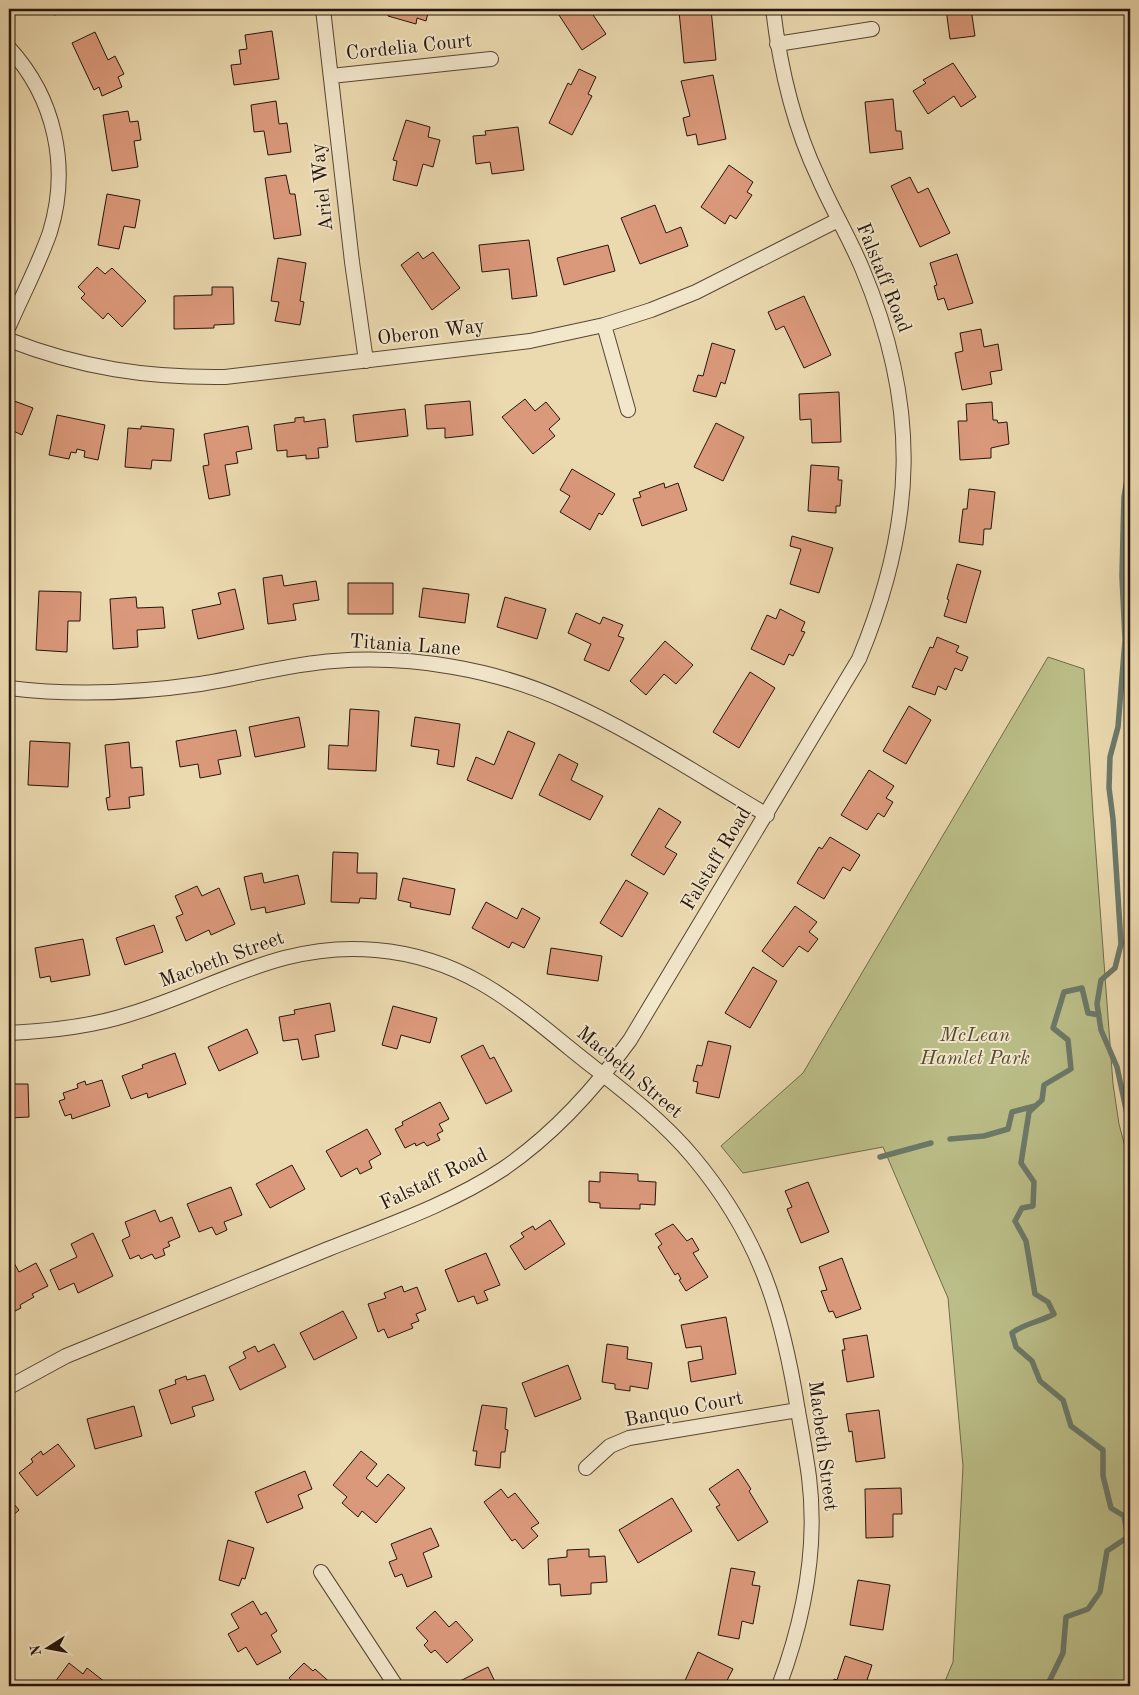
<svg xmlns="http://www.w3.org/2000/svg" width="1139" height="1695" font-family="'Old Standard TT',serif">
	<rect width="100%" height="100%" fill="#ebd9af"/>
	<filter id="stains"><feTurbulence type="fractalNoise" baseFrequency=".004" numOctaves="4"/><feColorMatrix values="0 0 0 0 .2 0 0 0 0 .09 0 0 0 0 .02 0 0 0 .5 -.17"/></filter>
	<radialGradient id="worn" r=".72"><stop offset=".6" stop-color="#630" stop-opacity="0"/><stop offset="1" stop-color="#630" stop-opacity=".3"/></radialGradient>
	<path fill="#bbbe88" stroke="#706a4a" d="M1048,657L1084,669L1093,814L1113,1084L1119,1124L1130,1166V1686H943L953,1662L963,1466L948,1298L883,1147L743,1173L721,1146L803,1073Z"/>
	<g fill="none" stroke-linecap="round" stroke-linejoin="round">
		<path stroke="#6b7969" stroke-width="5.5" d="M1129,468L1124,497L1123,534L1122,576L1125,640L1118,727L1110,757L1109,788L1113,819L1121,944L1115,968L1101,980L1097,1004L1101,1030L1117,1067L1130,1128
			M950,1139L984,1136L1008,1129L1012,1112L1035,1106
			M880,1157L931,1143
			M1047,1686L1063,1653L1066,1617L1088,1609L1100,1592L1107,1551L1128,1537L1124,1516L1111,1508L1103,1476V1450L1071,1426L1063,1400L1040,1381L1032,1361L1016,1347L1012,1333C1025,1323 1040,1322 1054,1314L1048,1302L1035,1294L1026,1241L1015,1221L1022,1208L1033,1206L1034,1182L1021,1163L1029,1112L1042,1100L1044,1085L1071,1069L1068,1040L1053,1028L1064,992L1082,988L1088,1013L1099,1015"/>
	</g>
	<path fill="#db997b" stroke="#26150b" d="M53,9H81L54,15Z
		M389,9H429L426,21L417,18L416,24L388,16Z
		M555,9H589L606,34L582,50Z
		M711,9L716,60L684,63L679,11Z
		M946,9H971L975,36L950,39Z
		M272,31L279,79L234,85L231,65L241,64L239,50L247,49L245,35Z
		M95,32L108,60L115,56L124,74L118,77L122,87L102,96L99,87L94,90L72,43Z
		M953,63L976,97L961,107L954,96L928,114L913,91L926,83L923,80Z
		M579,69L596,77L588,94L592,96L572,135L549,123L568,83L571,85Z
		M713,75L726,139L698,145L696,134L687,136L683,118L690,116L681,81Z
		M893,99L896,131H901L903,149L870,153L865,102Z
		M276,101L279,124L287,123L291,152L268,155L264,131L254,132L251,105Z
		M128,111L130,122L138,121L141,140L134,141L138,167L112,171L103,115Z
		M406,120L430,127L428,137L440,140L433,167L423,164L417,186L393,180L397,161L393,160Z
		M518,127L524,170L492,174L490,162L476,164L473,136L486,135L485,131Z
		M729,165L753,182L747,192L752,195L736,219L730,215L725,224L701,207Z
		M286,175L290,194H295L301,235L274,239L265,178Z
		M910,177L918,193L928,188L950,233L920,247L891,186Z
		M107,194L140,200L135,228L124,226L119,249L98,245Z
		M655,205L666,233L681,227L688,246L640,264L621,218Z
		M529,240L537,296L512,299L509,269L482,272L479,245Z
		M608,245L615,271L564,285L557,258Z
		M418,252L423,259L433,252L460,288L432,310L401,265Z
		M957,254L973,303L948,310L944,298L938,300L934,286L937,285L930,263Z
		M278,258L306,263L300,301L304,302L300,325L275,321L279,302L271,301Z
		M97,267L105,274L112,268L146,301L122,327L108,313L103,319L81,298L85,294L78,287Z
		M212,287H233L234,324L214,325V328L174,329V296L212,295Z
		M804,296L831,355L804,368L784,326L776,330L768,312Z
		M981,329L984,347L998,344L1002,370L990,372L992,384L962,390L955,353L963,351L960,333Z
		M712,343L735,350L725,384L721,382L716,397L693,391L698,375L703,376Z
		M839,392L841,442L812,443L811,419L800,420L799,394Z
		M9,399L33,408L22,435L9,429Z
		M525,399L535,411L546,402L560,419L549,429L555,436L533,454L502,417Z
		M470,401L473,435L445,438V428L427,429L425,405Z
		M992,402L993,420H997L998,423L1007,422L1009,444L991,448V458L960,460L958,421H967L966,404Z
		M405,409L408,436L356,442L353,415Z
		M57,415L105,425L98,460L84,457L85,451L77,449L76,453L71,452L69,459L49,455Z
		M304,417V422L325,419L328,447L318,448L319,458L306,459V455L287,457V450L277,451L274,425L295,422V418Z
		M716,423L744,437L723,481L694,467Z
		M141,426L174,429L171,461L152,460L151,469L125,467L128,428L141,429Z
		M248,426L252,449L236,452L238,463L225,465L230,495L209,499L203,466L209,465L204,434Z
		M811,465L839,467L838,480H842L840,506H836V513L808,511Z
		M572,469L615,494L602,515L599,513L590,530L560,512L570,496L560,490Z
		M664,483L665,488L678,483L687,510L642,526L633,499L641,497L639,492Z
		M969,489L995,492L991,529H984L983,545L959,542L963,509H967Z
		M792,536L833,548L819,593L790,584L801,549L790,546Z
		M957,564L981,571L966,623L944,616L949,600L947,599Z
		M282,575L284,586L316,581L319,600L293,604L296,620L268,624L263,578Z
		M348,583H393V614H348Z
		M423,588L469,594L465,623L419,617Z
		M235,589L244,629L198,639L192,610L221,604L218,593Z
		M39,591L81,592L80,621H68L67,652L36,650Z
		M136,597L137,608L163,607L165,628L137,630L138,647L113,649L110,599Z
		M505,597L546,609L537,639L497,627Z
		M780,609L805,622L801,631L805,632L793,656L789,654L784,665L751,649L767,615L776,619Z
		M576,613L600,624L603,617L623,625L618,636L624,638L609,671L584,660L591,644L568,633Z
		M937,637L959,646L956,652L968,657L962,671L955,668L946,690L938,686L935,695L912,687L930,647L933,648Z
		M665,641L693,665L676,684L664,674L646,695L630,681Z
		M750,672L775,688L739,748L713,732Z
		M909,706L931,720L906,764L883,751Z
		M350,709L379,711L376,771L328,769L329,745L348,746Z
		M299,717L305,747L255,757L249,727Z
		M415,717L460,724L454,767L437,764L439,750L411,746Z
		M236,730L241,756L218,760L221,774L200,778L198,764L180,767L176,741Z
		M508,731L535,743L512,799L467,780L476,757L494,765Z
		M30,741L70,743L68,787L28,785Z
		M129,742L131,768L142,767L144,795L129,797L130,808L108,810L106,798L110,797L105,745Z
		M559,754L578,764L571,780L603,796L590,820L539,795Z
		M869,770L894,786L886,798L893,802L884,817L878,813L867,830L841,815Z
		M659,808L681,822L665,847L677,854L664,875L631,855Z
		M830,837L860,855L850,871L843,867L824,899L797,883L819,847L822,849Z
		M333,852L358,853L357,873H377L376,899L360,898L359,903L331,902Z
		M262,873L264,883L298,875L305,904L266,913L265,907L251,910L244,877Z
		M403,878L455,889L450,915L410,907L411,903L398,900Z
		M626,880L648,893L622,937L600,923Z
		M197,886L202,896L219,888L235,924L211,935L209,930L186,941L176,917L183,914L175,896Z
		M486,902L517,919L522,908L540,918L524,948L512,942L509,948L472,928Z
		M795,906L817,922L809,932L818,939L808,952L799,946L783,967L762,951Z
		M154,925L163,952L125,965L116,938Z
		M83,939L90,975L51,982L50,976L40,978L35,948Z
		M551,948L602,956L598,981L547,974Z
		M753,967L777,981L750,1028L725,1013Z
		M330,1003L335,1031L315,1035L319,1057L302,1060L298,1039L283,1041L279,1017L295,1014L294,1010Z
		M393,1006L437,1018L430,1043L401,1035L397,1049L382,1045Z
		M247,1029L258,1053L219,1071L208,1047Z
		M708,1041L731,1046L719,1098L696,1093L698,1082L693,1081L697,1065L702,1066Z
		M483,1045L490,1059L494,1057L512,1091L486,1104L461,1056Z
		M175,1053L186,1084L148,1098L147,1093L131,1099L122,1076L143,1068L142,1065Z
		M102,1080L110,1106L72,1119L71,1114L65,1116L59,1101L65,1099L63,1093L78,1088L77,1084L85,1081L86,1085Z
		M9,1084H28L29,1117L9,1118Z
		M440,1102L449,1119L439,1124L443,1131L437,1134L440,1140L427,1146L424,1142L416,1146L415,1143L405,1148L395,1129L403,1125L402,1122Z
		M367,1129L381,1154L369,1161L372,1168L360,1174L357,1168L341,1177L326,1151Z
		M292,1165L305,1189L270,1208L256,1184Z
		M600,1172L638,1174V1181L656,1182L655,1205L640,1204V1209L600,1208V1203L589,1202V1181L600,1182Z
		M808,1182L829,1232L801,1243L787,1209L792,1207L785,1191Z
		M231,1187L242,1215L224,1222L227,1230L216,1235L212,1227L199,1232L187,1204Z
		M155,1210L160,1222L172,1217L180,1237L168,1242L170,1246L163,1249L165,1255L155,1259L152,1254L141,1259L139,1255L130,1259L122,1240L130,1236L125,1222Z
		M550,1220L565,1244L525,1270L510,1246L524,1237L521,1233L533,1226L535,1230Z
		M673,1224L687,1241L692,1238L699,1250L693,1253L708,1277L686,1291L679,1280L681,1279L678,1273L675,1275L658,1247L662,1244L655,1234Z
		M93,1233L113,1276L78,1293L74,1283L59,1290L50,1270L77,1257L71,1244Z
		M486,1253L500,1285L484,1291L488,1300L477,1304L474,1296L458,1302L445,1270Z
		M842,1258L861,1309L836,1318L833,1311L829,1312L821,1291L827,1290L819,1267Z
		M13,1261L19,1272L36,1263L48,1286L32,1294L34,1297L20,1305L21,1308L9,1314V1263Z
		M402,1286L404,1292L417,1287L426,1310L416,1314L419,1321L411,1324L413,1328L388,1338L384,1329L378,1332L368,1304L386,1298L384,1293Z
		M343,1311L357,1338L314,1360L300,1333Z
		M726,1317L736,1374L691,1382L688,1362L703,1359L701,1346L686,1348L681,1325Z
		M867,1335L874,1377L847,1382L842,1350H845L843,1339Z
		M274,1344L286,1367L240,1390L229,1367L246,1358L243,1352L255,1346L258,1352Z
		M607,1344L628,1347L627,1359L652,1363L648,1389L630,1386V1391L615,1389V1384L602,1382Z
		M568,1365L581,1399L535,1417L522,1383Z
		M205,1375L214,1400L192,1407L195,1416L171,1424L159,1390L176,1384L175,1380L186,1376L187,1380Z
		M482,1405L507,1408L505,1429L508,1430L505,1452H501L500,1468L475,1465L477,1451H473Z
		M134,1406L142,1436L95,1449L87,1419Z
		M879,1410L885,1458L856,1462L852,1431L849,1432L846,1414Z
		M58,1444L75,1466L37,1496L19,1473L33,1462L31,1459L41,1451L43,1455Z
		M361,1451L377,1464L366,1478L377,1487L388,1474L405,1488L376,1523L362,1511L358,1517L342,1503L347,1497L333,1485Z
		M738,1469L751,1489L749,1491L768,1522L738,1541L716,1507L720,1505L709,1489Z
		M305,1471L312,1489L298,1495L303,1508L267,1523L255,1492Z
		M901,1488L902,1514H893V1537L866,1538L865,1489Z
		M501,1489L508,1498L515,1493L539,1523L531,1528L538,1536L523,1549L515,1539L512,1541L484,1502Z
		M9,1498L19,1510L9,1519Z
		M672,1498L692,1531L638,1563L619,1530Z
		M431,1528L439,1546L423,1553L432,1577L407,1587L402,1574L395,1577L389,1562L397,1559L391,1544Z
		M228,1540L254,1548L245,1579L242,1578L239,1586L219,1580Z
		M589,1549V1557L605,1556L607,1582L591,1583V1594L561,1596L560,1584L549,1585L548,1559L567,1557V1550Z
		M731,1568L755,1572L752,1585L760,1586L753,1624L742,1621L739,1639L718,1635Z
		M858,1580L890,1585L883,1630L850,1625Z
		M253,1601L261,1615L266,1612L277,1631L271,1635L281,1652L257,1665L246,1647L238,1652L228,1634L239,1628L231,1614Z
		M435,1611L449,1627L456,1621L473,1640L447,1663L435,1650L431,1653L424,1645L428,1641L416,1628Z
		M698,1652L733,1669L724,1686L683,1685Z
		M845,1656L872,1665L866,1683L875,1686H832L834,1679L837,1680Z
		M69,1663L83,1674L87,1668L110,1686H52Z
		M304,1663L313,1671L315,1669L334,1686H297L289,1678Z
		M488,1667L497,1686H456L454,1684Z"/>
	<g fill="none" stroke-linecap="round" stroke-linejoin="round">
		<g stroke="#574634" stroke-width="16">
			<path id="street" d="M323,9L352,262L366,361
				M777,44L872,29
				M9,48C55,98 70,167 50,232C39,264 22,296 9,326
				M331,76L491,59
				M604,325L628,410
				M9,340C81,368 147,378 225,377L530,341L604,325L651,310L696,292L838,220
				M9,688C73,696 137,693 200,684C245,677 289,664 334,661C411,655 495,669 565,701C635,732 700,776 767,815
				M9,1033C49,1031 89,1027 127,1015C215,989 279,941 376,950C460,957 511,1000 573,1051C614,1084 659,1116 693,1157C760,1237 782,1311 798,1411C802,1433 806,1455 809,1477C818,1549 804,1619 779,1686
				M9,1387L66,1356C153,1320 241,1285 328,1249C388,1225 450,1204 503,1169C554,1134 594,1090 630,1040L859,659C916,522 920,406 862,268C849,237 832,209 819,179C793,125 780,68 773,9
				M586,1468L610,1446L629,1438L798,1410
				M321,1572L396,1686"/>
		</g>
		<use href="#street" stroke="#f2e6cb" stroke-width="14"/>
	</g>
	<g text-anchor="middle" dominant-baseline="central" stroke-width="4" stroke-linejoin="round" paint-order="stroke">
		<g font-size="20" fill="#26150b" stroke="#f2e6cb">
			<text transform="translate(409 48) rotate(-6)">Cordelia Court</text>
			<text transform="translate(323 187) rotate(-96)">Ariel Way</text>
			<text transform="translate(883 278) rotate(68)">Falstaff Road</text>
			<text transform="translate(431 333) rotate(-7)">Oberon Way</text>
			<text transform="translate(405 646) rotate(4)">Titania Lane</text>
			<text transform="translate(717 859) rotate(-59)">Falstaff Road</text>
			<text transform="translate(222 960) rotate(-20)">Macbeth Street</text>
			<text transform="translate(629 1073) rotate(40)">Macbeth Street</text>
			<text transform="translate(434 1180) rotate(-26)">Falstaff Road</text>
			<text transform="translate(684 1410) rotate(-11)">Banquo Court</text>
			<text transform="translate(822 1446) rotate(83)">Macbeth Street</text>
		</g>
		<g font-size="20" font-style="italic" fill="#534830" stroke="#f2e6cb">
			<text x="975" y="1036">McLean<tspan x="975" dy="23">Hamlet Park</tspan></text>
		</g>
	</g>
	<rect width="1139" height="1695" fill="none" stroke="#ebd9af" stroke-width="30"/>
	<rect x="10" y="10" width="1119" height="1675" fill="none" stroke="#26150b" stroke-width="2.5"/>
	<rect x="15" y="15" width="1109" height="1665" fill="none" stroke="#26150b"/>
	<g transform="translate(48 1648) rotate(259)" stroke="#f2e6cb" stroke-width="4" paint-order="stroke">
	<path d="M0-4L9 19L0 12L-9 19Z" fill="#26150b"/>
	<text y="-8" font-size="14" font-weight="bold" text-anchor="middle" fill="#26150b">N</text>
	</g>
	<rect width="100%" height="100%" filter="url(#stains)"/>
	<rect width="100%" height="100%" fill="url(#worn)"/>
</svg>
